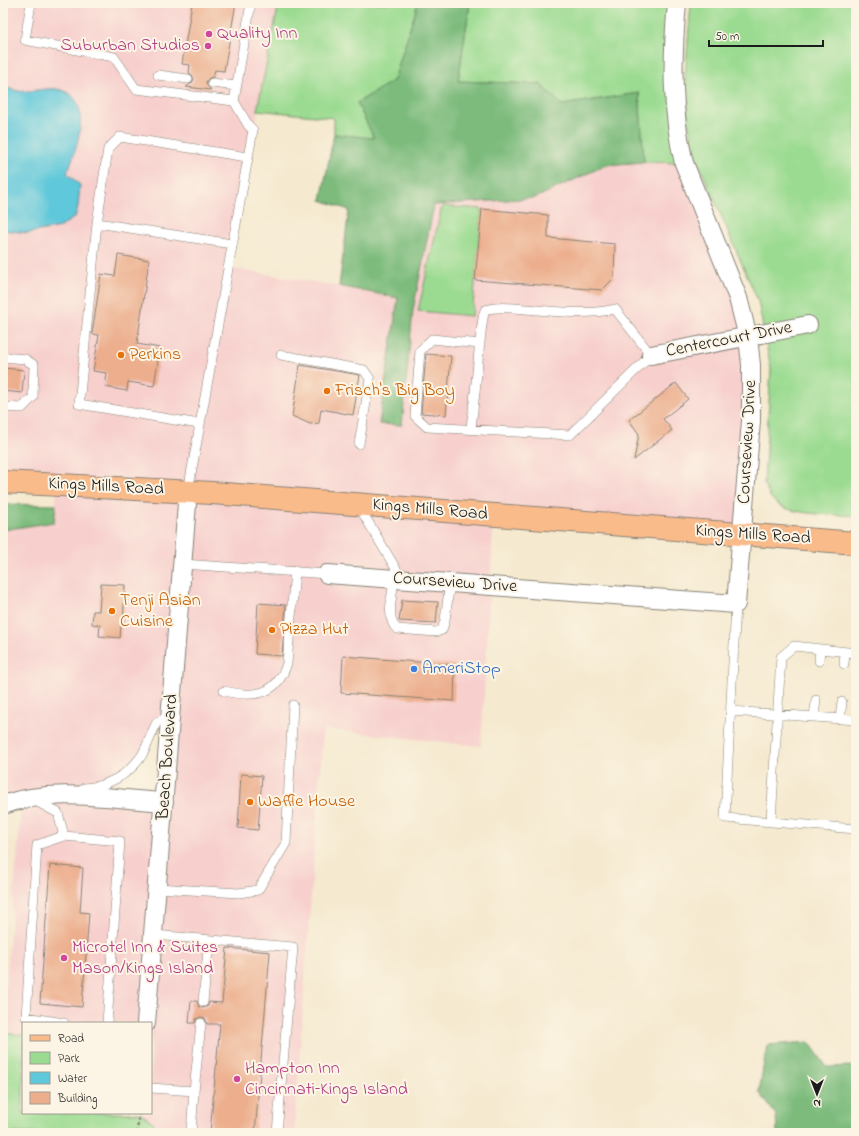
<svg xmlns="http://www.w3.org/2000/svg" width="859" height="1136" font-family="'Indie Flower',sans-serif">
	<rect width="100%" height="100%" fill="#fcf5e5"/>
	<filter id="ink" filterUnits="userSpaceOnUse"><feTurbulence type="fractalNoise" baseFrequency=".025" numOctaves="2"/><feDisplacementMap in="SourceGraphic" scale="8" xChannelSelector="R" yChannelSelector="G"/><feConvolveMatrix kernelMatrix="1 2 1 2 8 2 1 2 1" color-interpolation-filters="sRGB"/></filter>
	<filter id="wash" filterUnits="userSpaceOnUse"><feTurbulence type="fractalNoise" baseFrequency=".012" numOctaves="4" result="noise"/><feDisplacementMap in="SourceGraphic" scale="16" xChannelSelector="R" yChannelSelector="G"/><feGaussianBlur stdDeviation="0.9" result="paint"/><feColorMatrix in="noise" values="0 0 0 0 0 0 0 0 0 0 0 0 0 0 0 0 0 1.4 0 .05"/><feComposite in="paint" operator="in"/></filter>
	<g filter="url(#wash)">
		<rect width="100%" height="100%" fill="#f5e9cf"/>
		<path fill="#f7d0cd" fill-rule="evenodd" d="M3,3H279L227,268L339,286L398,298L379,424L413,310L434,205L535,198L606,165L644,162L684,163L748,337L742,534L494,515L481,746L323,729L294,1133H153L154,1123L140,1113H151V1023H23V1035L3,1033V1015L22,801L3,805V530L54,522L57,485L3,482ZM171,717L164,802L96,788L140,758L157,722Z"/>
		<path fill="#9bdb91" stroke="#5c7c56" d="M279,3H418L394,80L357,103L375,139L334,134V118L257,110Z
			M470,3H677L684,163L644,162L639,93L562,105L540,84L458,81Z
			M691,3H856V516C835,514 789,516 775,502C769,497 767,490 764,483L771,369L758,301L695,155L688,121L685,76Z
			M442,206L482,209L472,316L418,311Z
			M3,1033L23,1035V1113H140L154,1123L153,1133H3Z"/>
		<path fill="#7cbb7b" stroke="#4c6c4c" d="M418,3H470L458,81L540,84L562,105L639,93L644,162L606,165L535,198L434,205L413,310L402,425L379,424L398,298L339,286L349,210L321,200L334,134L374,138L357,103L394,80Z
			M3,504L56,505L54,522L3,530Z
			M809,1042L827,1067L856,1066V1133H777L776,1115L759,1092L767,1045Z"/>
		<path fill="#5fc8da" stroke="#3e727b" d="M3,87C8,88 13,90 18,91C31,93 48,86 61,90C95,99 76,151 67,173L80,185L78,207L75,217L60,227L28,233L3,230Z"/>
		<g id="blocks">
			<path fill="#ecae8d" d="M192,3H236L224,71L215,70L213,77L209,78L206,82L207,86L211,90L186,87L192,83L194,79L192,75L189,73L190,65L182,64Z
				M482,209L548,215V238L615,244L614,278L602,290L475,280Z
				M118,255L149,260L137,344L160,348L154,386L128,382L127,391L105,387L107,373L93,371L99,335L92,334L101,274L115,276Z
				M426,354L451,356L446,415L421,413Z
				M300,365L360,375L353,415L321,409L319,423L310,424L292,416Z
				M3,368L24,370L22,393L3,391Z
				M676,383L688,399L663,419L672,430L634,460L639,434L629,420Z
				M101,584L125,585L123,626H121L120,638L99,636L100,625L92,624L93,611H99Z
				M402,600L438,602L436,623L399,621Z
				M258,603L286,605L282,656L255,654Z
				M343,656L455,665L454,701L341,693Z
				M241,774L262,776L258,830L238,828Z
				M50,865L83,868L80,912L89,913L82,1007L40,1003Z
				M227,948L270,952L255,1133H210L220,1024H207L205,1018L201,1017L196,1019L195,1023H189L191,1001H197L199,1007L203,1008L208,1006L209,1002L222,1003Z"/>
		</g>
	</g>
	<g filter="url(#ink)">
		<use href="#blocks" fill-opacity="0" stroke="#888276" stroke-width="1"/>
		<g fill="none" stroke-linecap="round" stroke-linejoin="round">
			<g stroke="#888276" stroke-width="10">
				<path id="lane" d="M31,3L25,40L114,57L136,89L234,101
					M158,75L188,79
					M212,83L236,86
					M97,223L232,244
					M281,355L364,370L370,379L359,444
					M3,357L25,359L34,365L33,397L22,408L3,407
					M199,424L79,404L97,223L108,149L120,137L247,157
					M471,428C474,402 477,376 479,350C481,337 481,323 485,310C498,306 512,308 525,309C555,311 586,316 615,309L651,355L570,435L427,427L415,416L420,351L432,339L480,344
					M188,491L253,130L248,125L234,101L251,3
					M358,505L402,579
					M183,564L327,574
					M394,579C393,593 385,619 397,629L436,632L442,630L445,620L450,582
					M736,604L725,818L856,829
					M819,661L820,649
					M844,664L845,652
					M224,691C254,698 277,696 287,663L295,571
					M731,711L856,720
					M814,717L816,700
					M840,719L842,702
					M84,788C105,787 127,776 140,758C147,749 151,733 157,722L171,716
					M34,800L58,813L64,836L37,845L26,1017L64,1023
					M771,821L781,657L794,646L856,653
					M64,836L120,841L107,1023
					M157,888L239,893L258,890L286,843L293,705
					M154,935L293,947L277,1133
					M203,1002L209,940
					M151,1088L194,1091L191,1133
					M194,1091L201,1023"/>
			</g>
			<g stroke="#888276" stroke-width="20">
				<path id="street" d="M651,355L808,325
					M327,574L736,604L751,421V365L748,337L738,298L684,163C671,110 672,57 677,3
					M3,805C53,787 112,799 164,802
					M146,1023L188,491"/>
			</g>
			<g stroke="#888276" stroke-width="24">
				<path id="primary" d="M3,482L212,493L856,543"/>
			</g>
			<path stroke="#888276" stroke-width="2.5" stroke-dasharray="3 3" stroke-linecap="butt" d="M137,1133L139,1113"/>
			<use href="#lane" stroke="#fff" stroke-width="9"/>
			<use href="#street" stroke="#fff" stroke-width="18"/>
			<use href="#primary" stroke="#fabb8b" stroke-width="22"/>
		</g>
	</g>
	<g fill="#d1479c" stroke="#fcf5e5" stroke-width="1.5">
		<circle cx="209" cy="34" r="4"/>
		<circle cx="208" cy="46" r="4"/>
		<circle cx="64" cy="958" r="4"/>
		<circle cx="237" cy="1079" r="4"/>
	</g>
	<g fill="#e8710a" stroke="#fcf5e5" stroke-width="1.5">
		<circle cx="121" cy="355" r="4"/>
		<circle cx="327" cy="391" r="4"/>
		<circle cx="112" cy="611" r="4"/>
		<circle cx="272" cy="630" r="4"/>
		<circle cx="250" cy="802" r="4"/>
	</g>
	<circle fill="#3f7fe0" stroke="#fcf5e5" stroke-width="1.5" cx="414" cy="669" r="4"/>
	<g text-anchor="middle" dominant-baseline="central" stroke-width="4" stroke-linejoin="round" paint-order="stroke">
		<g font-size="18" fill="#b23c85" stroke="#fcf5e5" text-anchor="start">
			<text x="217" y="34">Quality Inn</text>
			<text x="200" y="46" text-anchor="end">Suburban Studios</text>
			<text x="72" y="948">Microtel Inn &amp; Suites<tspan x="72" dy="21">Mason/Kings Island</tspan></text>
			<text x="245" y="1069">Hampton Inn<tspan x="245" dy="21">Cincinnati–Kings Island</tspan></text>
		</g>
		<g font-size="18" fill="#1c1c1c" stroke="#fcf5e5">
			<text transform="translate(729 340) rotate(-11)">Centercourt Drive</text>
			<text transform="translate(748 442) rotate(-87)">Courseview Drive</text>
			<text transform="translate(106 487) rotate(3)">Kings Mills Road</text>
			<text transform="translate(430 510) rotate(5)">Kings Mills Road</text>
			<text transform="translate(753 535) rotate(4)">Kings Mills Road</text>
			<text transform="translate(455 583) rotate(4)">Courseview Drive</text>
			<text transform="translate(168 757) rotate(-86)">Beach Boulevard</text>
		</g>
		<g font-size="18" fill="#c56008" stroke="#fcf5e5" text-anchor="start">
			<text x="129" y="355">Perkins</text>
			<text x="335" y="391">Frisch's Big Boy</text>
			<text x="120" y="601">Tenji Asian<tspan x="120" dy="21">Cuisine</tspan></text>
			<text x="280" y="630">Pizza Hut</text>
			<text x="258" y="802">Waffle House</text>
		</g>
		<g font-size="18" fill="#366cbe" stroke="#fcf5e5" text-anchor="start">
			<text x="422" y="669">AmeriStop</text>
		</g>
	</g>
	<rect width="859" height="1136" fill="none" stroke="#fcf5e5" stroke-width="16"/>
	<rect x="22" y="1022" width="130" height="92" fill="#fcf5e5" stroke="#a29e95"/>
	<rect x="30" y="1035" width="20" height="6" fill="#fabb8b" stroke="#a29e95"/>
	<text x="58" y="1042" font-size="12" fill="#1c1c1c">Road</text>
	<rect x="30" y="1052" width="20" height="12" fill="#9bdb91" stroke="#a29e95"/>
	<text x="58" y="1062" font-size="12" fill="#1c1c1c">Park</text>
	<rect x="30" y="1072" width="20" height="12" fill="#5fc8da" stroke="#a29e95"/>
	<text x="58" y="1082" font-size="12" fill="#1c1c1c">Water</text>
	<rect x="30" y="1092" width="20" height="12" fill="#ecae8d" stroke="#a29e95"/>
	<text x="58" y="1102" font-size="12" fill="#1c1c1c">Building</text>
	<g transform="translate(817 1094) rotate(180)" stroke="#fcf5e5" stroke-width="3" paint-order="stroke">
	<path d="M0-3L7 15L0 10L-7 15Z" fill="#1c1c1c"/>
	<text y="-6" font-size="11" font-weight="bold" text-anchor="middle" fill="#1c1c1c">N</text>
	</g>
	<path d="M709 40v6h114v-6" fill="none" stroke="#1c1c1c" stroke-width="2"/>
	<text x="715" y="40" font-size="12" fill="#1c1c1c" stroke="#fcf5e5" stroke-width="3" paint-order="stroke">50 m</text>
</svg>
